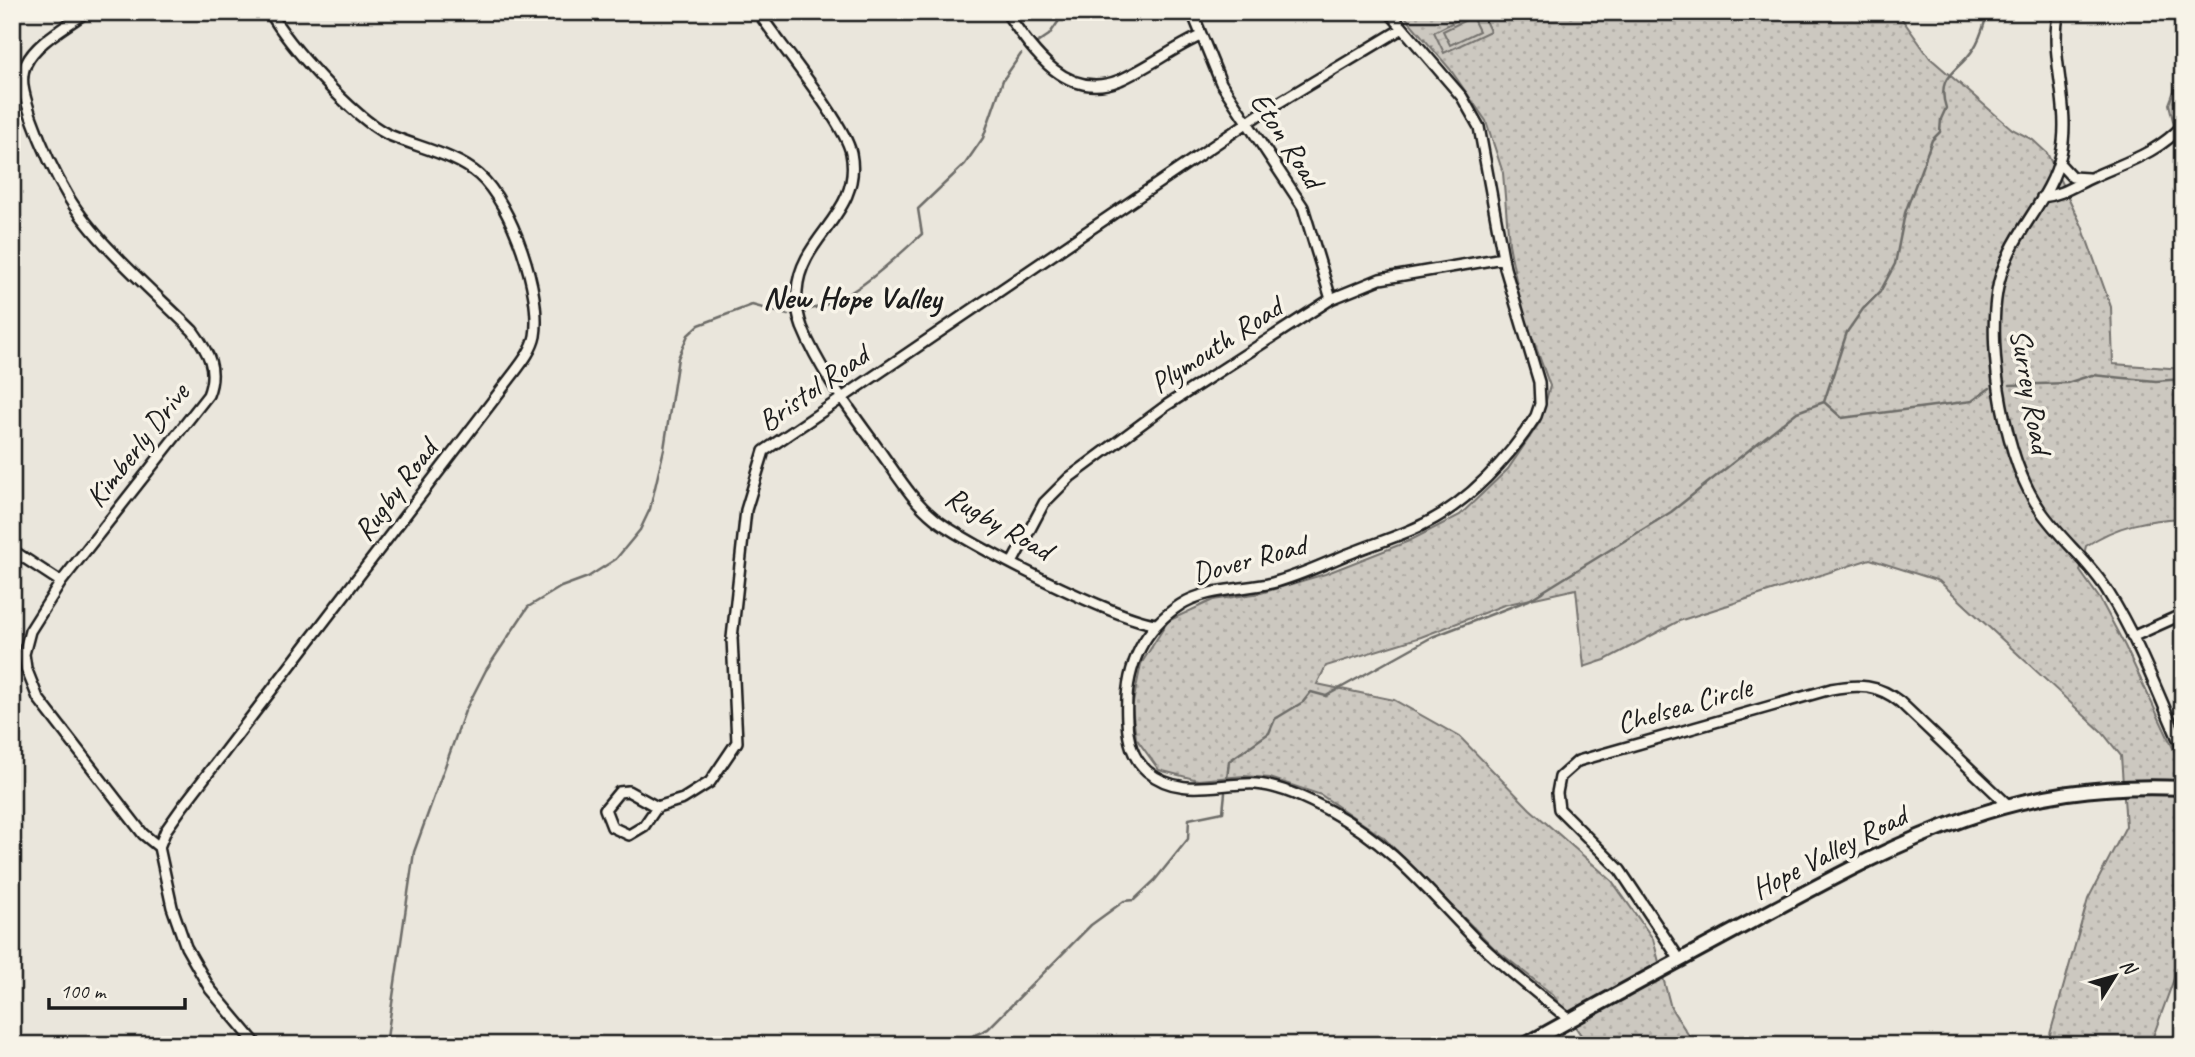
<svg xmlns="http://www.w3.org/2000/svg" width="2195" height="1057" font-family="Caveat,sans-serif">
	<defs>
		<pattern id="grass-dots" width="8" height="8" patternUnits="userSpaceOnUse" patternTransform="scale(1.75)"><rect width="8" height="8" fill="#ccc8c0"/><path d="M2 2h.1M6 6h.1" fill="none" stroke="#afaba4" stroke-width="1.8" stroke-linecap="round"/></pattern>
		<pattern id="park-crowns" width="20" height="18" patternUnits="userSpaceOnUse" patternTransform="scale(1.75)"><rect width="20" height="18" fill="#ccc8c0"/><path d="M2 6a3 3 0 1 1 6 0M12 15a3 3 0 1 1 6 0" fill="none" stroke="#afaba4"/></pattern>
	</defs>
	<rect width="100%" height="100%" fill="#eae6dc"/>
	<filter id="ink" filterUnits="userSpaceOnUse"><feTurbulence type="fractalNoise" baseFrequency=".0143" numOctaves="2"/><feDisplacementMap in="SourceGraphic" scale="14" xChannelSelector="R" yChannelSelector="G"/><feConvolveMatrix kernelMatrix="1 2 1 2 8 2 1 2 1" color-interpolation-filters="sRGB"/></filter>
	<g filter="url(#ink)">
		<path fill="url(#grass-dots)" stroke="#74726e" stroke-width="2" d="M1401,12H1897L1930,58L2012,129L2033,140L2047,153L2082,226L2111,307L2113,364L2183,369V518C2146,520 2117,525 2086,546L2080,571L2100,599L2125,646L2183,769V954L2150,1045H2047L2088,899L2126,826L2121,756L2102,732L1939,581L1870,559L1679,621L1605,660L1584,667L1576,589L1504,605L1421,637L1326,666L1317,684L1394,700L1460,737L1530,809L1612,881L1653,939L1671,1008L1695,1045H1588L1553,995L1494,948L1384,838L1321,795L1270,778L1244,776L1198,780L1159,770L1136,738L1132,708L1141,664L1168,621L1213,600L1261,593L1325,574L1409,541L1460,515L1508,469L1540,422L1550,386L1521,306L1509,244L1503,173L1486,121L1450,69Z
			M2183,67V162L2169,104Z"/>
		<path fill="url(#park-crowns)" stroke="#74726e" stroke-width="2" d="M1473,12H1481L1490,31L1444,53L1434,32Z"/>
		<path fill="#ccc8c0" stroke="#74726e" stroke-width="2" d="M1472,17L1479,31L1450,45L1443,31Z"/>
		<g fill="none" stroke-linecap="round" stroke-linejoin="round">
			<path stroke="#6d6c68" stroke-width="2.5" d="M1037,43L1049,35L1065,12
				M810,309C851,302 892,261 922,234L918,209L965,164L983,138L1003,80L1021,54
				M2010,385L2067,383L2092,375L2156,381L2183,379
				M1824,402L1847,332L1863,309L1880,292L1895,264L1905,213L1932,140L1940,132L1941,119L1946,108C1935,73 1959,73 1974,48C1981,38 1984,24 1988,12
				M1824,402L1842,418L1972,401L1990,388
				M1227,779L1229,761L1269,733L1275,719L1303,702L1311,692L1326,696L1432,637L1529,600L1671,512L1797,412L1824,402
				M386,1045L414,852L465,711L486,670L528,607L561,587L588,577L616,559L640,530L650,509L664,449L678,358L688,335L699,325L752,305L788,315
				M953,1045L988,1029L1091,925L1124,901L1134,900L1155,880L1188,839L1189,819L1223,812L1225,793"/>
			<g stroke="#1c1c1c" stroke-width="14">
				<path id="street" d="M86,12C68,26 36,42 26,64C18,80 26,100 31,116C41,144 54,173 69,198C97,244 154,292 193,331C209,353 218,369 208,395L61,582L30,631L24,654L26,668L38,698L143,834L159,847
					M758,12C778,42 845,123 851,153C863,214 800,236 797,291C796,303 798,316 802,327C821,374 855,416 884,457C899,478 914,502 934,518C964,543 1121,622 1157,624
					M1006,12C1032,50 1066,102 1120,80C1147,68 1172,49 1200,36
					M1192,12L1221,83L1303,207L1331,299
					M1389,12L1462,97L1479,127L1505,268L1539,382L1540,404L1536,416C1510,457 1469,502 1424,524C1401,536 1375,543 1351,553C1325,563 1300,576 1272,583C1243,590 1206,588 1180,605C1139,632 1124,673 1127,721C1128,740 1132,758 1147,771C1179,799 1220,782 1256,784C1281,786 1308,799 1330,811C1394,846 1430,894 1480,944C1508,971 1539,995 1570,1020
					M2059,12C2048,55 2072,106 2061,154C2050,205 2006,234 1997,292C1987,351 2005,461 2041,511C2061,540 2090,562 2108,592C2139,641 2159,697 2183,750
					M2059,163L2072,177L2088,178
					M2042,197C2062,195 2075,185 2093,177C2126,162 2158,153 2183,125
					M12,550L61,582
					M1012,563L1044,503L1070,477L1167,405L1331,299L1380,279L1503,258
					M2132,637L2183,614
					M657,807L644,826L629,835L612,827L605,809L619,792L628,791L657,807L683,799L710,782L737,742L732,638L746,510L764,451L1260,114L1403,28
					M1680,960L1620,870L1559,809L1557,793L1560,777L1578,761L1831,689C1858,684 1878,684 1900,702L2008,805
					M257,1045L210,989L186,947L172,907L159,847L166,830L183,806L511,377C520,365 532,351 535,336C542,293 512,204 479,175C455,154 416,147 387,134C353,117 289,46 270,12"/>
			</g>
			<g stroke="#1c1c1c" stroke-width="18">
				<path id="secondary" d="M1525,1045C1602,1002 1680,960 1758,918C1903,840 2012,779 2183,788"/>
			</g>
			<use href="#street" stroke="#f7f3e8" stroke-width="9"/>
			<use href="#secondary" stroke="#f7f3e8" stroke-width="12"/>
		</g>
	</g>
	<g text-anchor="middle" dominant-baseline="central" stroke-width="7" stroke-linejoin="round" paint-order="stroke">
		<g font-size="30" fill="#1c1c1c" stroke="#f7f3e8">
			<text transform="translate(1287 140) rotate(57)">Eton Road</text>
			<text transform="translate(1216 345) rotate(-33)">Plymouth Road</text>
			<text transform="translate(813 388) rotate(-35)">Bristol Road</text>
			<text transform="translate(2031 391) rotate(80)">Surrey Road</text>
			<text transform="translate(137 445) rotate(-52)">Kimberly Drive</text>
			<text transform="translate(395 490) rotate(-53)">Rugby Road</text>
			<text transform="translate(999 523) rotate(30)">Rugby Road</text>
			<text transform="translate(1249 559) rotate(-15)">Dover Road</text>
			<text transform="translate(1684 705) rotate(-16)">Chelsea Circle</text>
			<text transform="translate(1829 852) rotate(-27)">Hope Valley Road</text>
		</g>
		<g font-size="32" font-weight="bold" fill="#1c1c1c" stroke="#f7f3e8">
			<text x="852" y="297">New Hope Valley</text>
		</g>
	</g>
	<rect width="2195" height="1057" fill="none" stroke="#f7f3e8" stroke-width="42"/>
	<rect x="21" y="21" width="2153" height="1015" fill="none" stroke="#1c1c1c" stroke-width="2.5" filter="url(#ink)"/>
	<g transform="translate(2115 976) rotate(53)" stroke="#f7f3e8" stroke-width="5" paint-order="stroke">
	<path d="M0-5L12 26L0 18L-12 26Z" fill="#1c1c1c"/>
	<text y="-10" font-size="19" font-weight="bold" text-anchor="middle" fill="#1c1c1c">N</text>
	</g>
	<path d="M49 998v10h136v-10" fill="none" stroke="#1c1c1c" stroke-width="3.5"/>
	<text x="60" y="998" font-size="21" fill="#1c1c1c" stroke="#f7f3e8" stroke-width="5" paint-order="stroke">100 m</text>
</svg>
